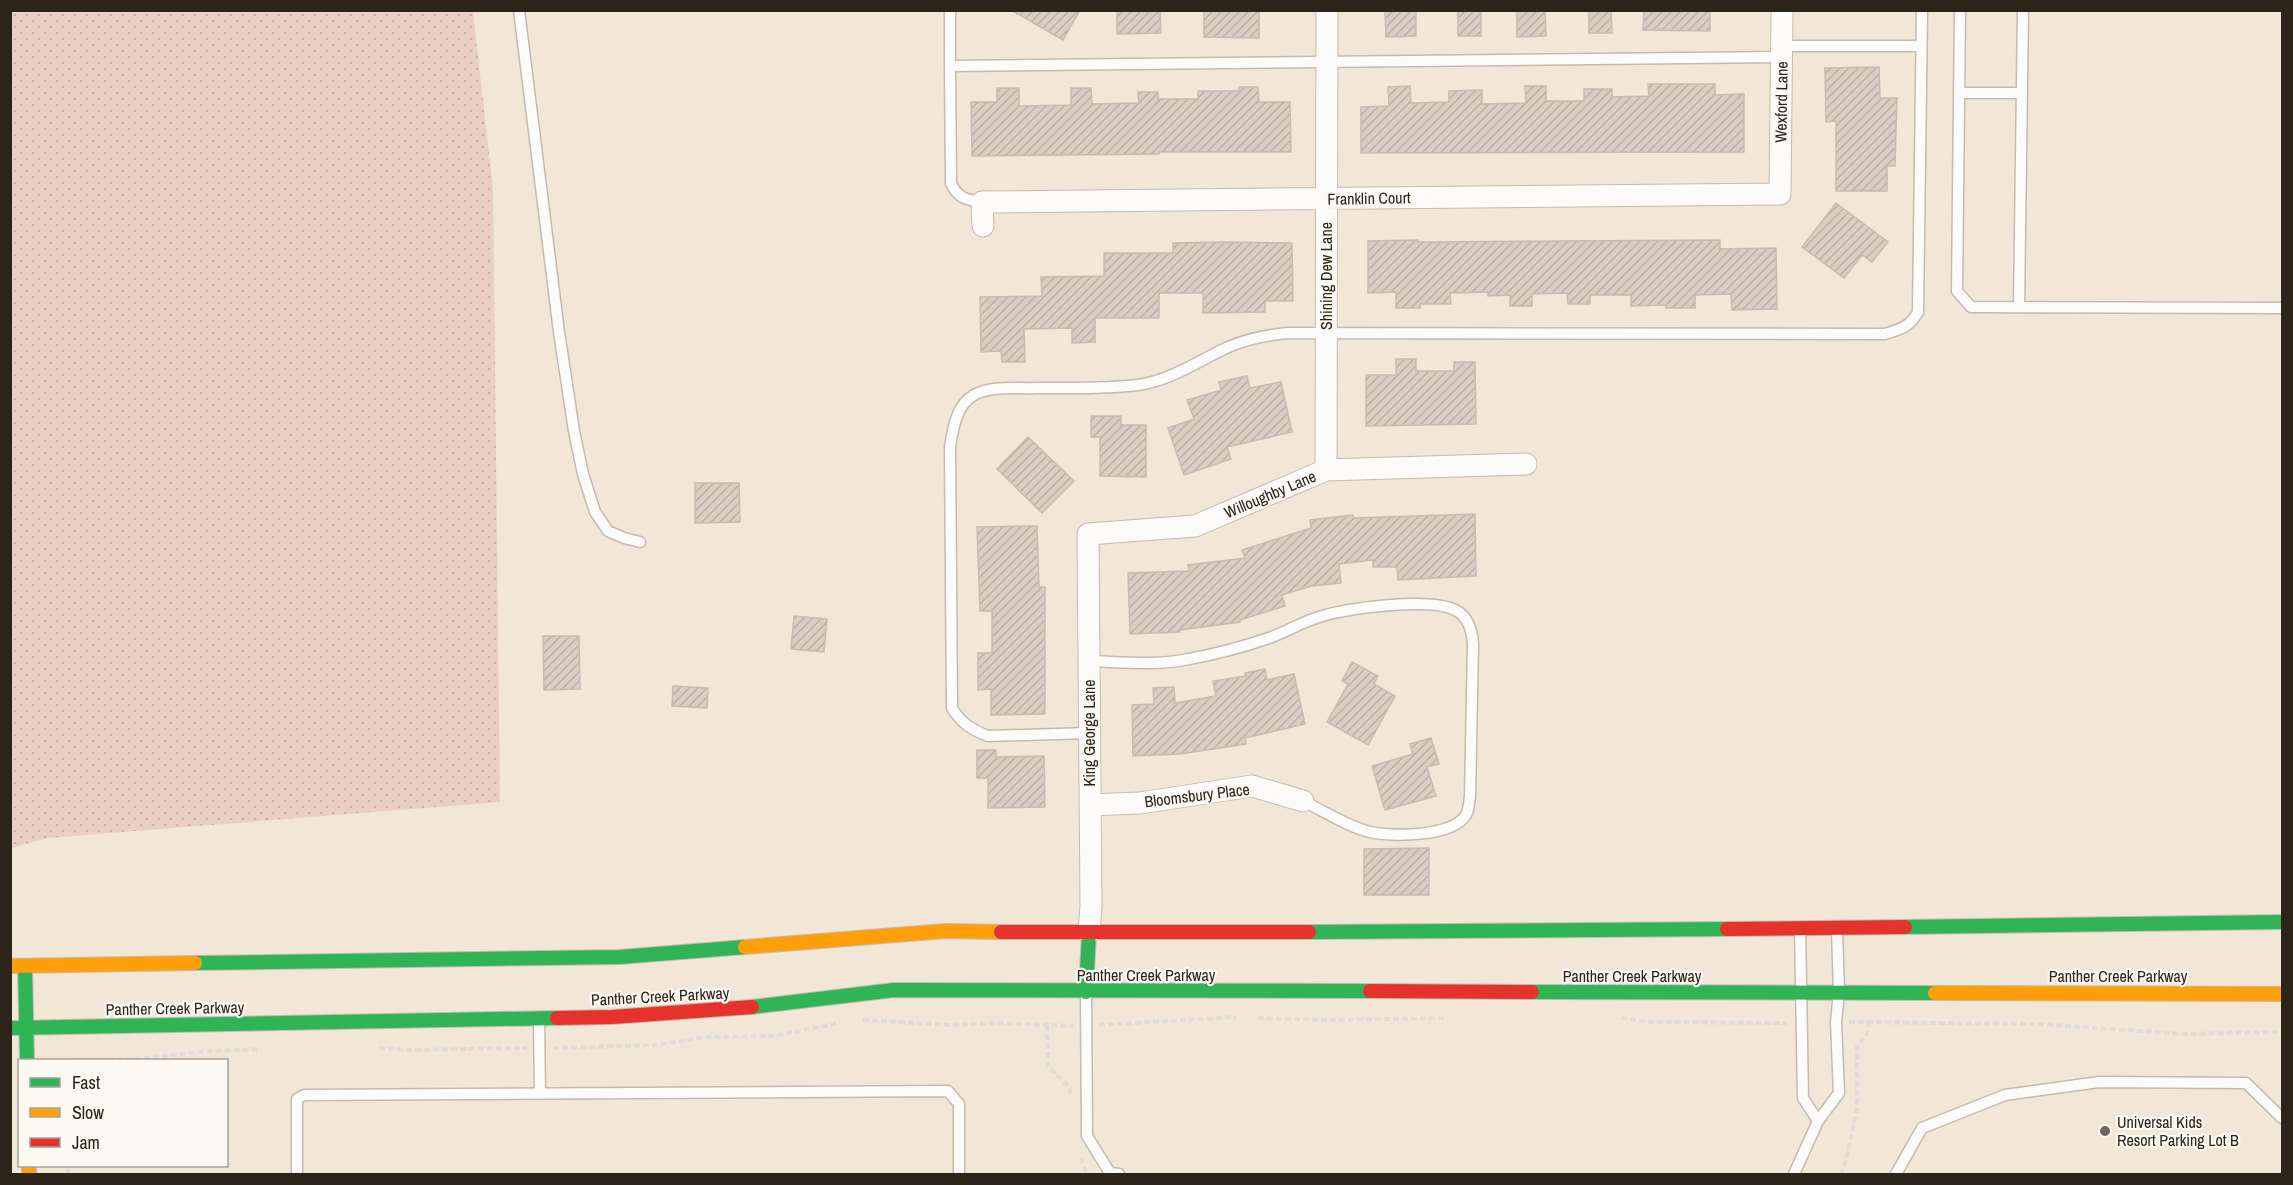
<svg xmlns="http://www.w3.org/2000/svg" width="2293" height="1185" font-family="'Archivo Narrow',sans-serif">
	<defs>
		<pattern id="grass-dots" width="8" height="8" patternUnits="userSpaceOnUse" patternTransform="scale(1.5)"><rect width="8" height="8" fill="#eacfc6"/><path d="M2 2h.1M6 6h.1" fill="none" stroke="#c9b1aa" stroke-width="1.8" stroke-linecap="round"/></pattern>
		<pattern id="building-hatch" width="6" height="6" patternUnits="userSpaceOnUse" patternTransform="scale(1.5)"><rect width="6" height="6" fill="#dbcdc2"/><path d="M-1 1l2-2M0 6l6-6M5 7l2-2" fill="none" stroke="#bcb0a6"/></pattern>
	</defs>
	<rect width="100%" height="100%" fill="#f2e6d7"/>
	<path fill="url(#grass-dots)" d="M11,10L473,11L493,190L500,802L47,838L11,848Z"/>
	<path fill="url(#building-hatch)" stroke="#c7bcb2" stroke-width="1.5" d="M1011,10H1080L1063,40Z
		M1117,10H1160L1161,33L1117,34Z
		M1204,10H1259V38L1204,37Z
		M1385,10H1416V36L1386,37Z
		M1458,10H1481V36H1458Z
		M1517,10H1545L1546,36L1517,37Z
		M1589,10H1611L1612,33H1589Z
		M1644,10H1710V31L1643,30Z
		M1879,67L1880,98H1897L1895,166H1887V191H1836V121L1826,122L1825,68Z
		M1648,84H1715V95L1744,94V152L1361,153V107L1389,106L1388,87L1410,86L1411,103L1449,102V91L1482,90V104L1526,103L1525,86H1546V101H1584V89H1612V97L1649,96Z
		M1239,87H1258L1259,102H1290L1291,152H1159V154L972,156L971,102H997V88H1019V106L1071,105V88H1091L1092,104L1139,103L1138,92H1158V99H1198V91H1239Z
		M1836,203L1888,242L1872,262L1862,255L1844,278L1802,247Z
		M1418,240V242L1720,240V249L1776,248L1777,309L1732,310L1731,294L1695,295V308H1666V305L1631,306V295H1590V304H1568L1567,293L1532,294V306H1510V295L1488,296V292L1450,293L1451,304H1420V308H1396V292L1368,293V241Z
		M1226,242L1292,243L1293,301H1265V312L1203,313V293H1159V318H1095V342L1072,343V328L1024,329L1025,362H1002L1001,351L981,352L980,297L1042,296L1041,277L1104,276V253H1173V243Z
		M1396,359H1416V371H1454V362H1475L1476,424L1366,426V375H1396Z
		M1247,376L1250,388L1281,382L1292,432L1227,447L1231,459L1184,475L1168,428L1194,419L1187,400L1221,390L1219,382Z
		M1091,416H1121V425H1146V477L1100,476V437H1091Z
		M1028,437L1074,481L1042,513L997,469Z
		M695,483H739L740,522L695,523Z
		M1475,514L1476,576L1398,580L1397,567H1373V560L1339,564L1341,583L1311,586L1282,595L1285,606L1240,620V622L1180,630V632L1130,634L1128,573L1189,571L1188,565L1245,558L1242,550L1311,528L1310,520L1353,515L1354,518Z
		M1037,526L1039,587H1045V714L991,715V689L978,690V653H992V611H980L977,527Z
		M794,616L827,619L824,652L791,649Z
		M543,636H579L580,689L544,690Z
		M1352,662L1378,676L1374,684L1395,696L1368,745L1327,722L1348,684L1342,681Z
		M1265,669L1267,680L1294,674L1305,724L1245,738L1246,744L1180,754L1133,756L1132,705L1154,704L1153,688L1174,687L1175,703L1216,696L1213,681L1246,676L1245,673Z
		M673,686L708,688L707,708L672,706Z
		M1431,738L1439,764L1427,767L1436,796L1385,810L1372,766L1413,754L1410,744Z
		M977,750H996V757L1044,756L1045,807L988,808V778H977Z
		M1429,848V895H1364V849Z"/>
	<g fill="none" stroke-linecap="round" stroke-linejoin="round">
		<g stroke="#c4bbaf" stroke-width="13">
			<path id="lane" d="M519,10L559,332L574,431L583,474L595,512L608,531L624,538L640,542
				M950,10V66L1782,57
				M1960,10L1957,291L1971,307L2282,308
				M1782,46H1921
				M950,66L951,183C957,198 967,200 982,202
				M1959,93H2022
				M2019,307L2023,10
				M1089,661C1122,662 1157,666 1189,659C1216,654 1243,647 1269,638C1286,632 1302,622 1319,617C1347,608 1430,597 1455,610C1468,616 1472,630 1473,644L1470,797C1469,802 1469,810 1466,815C1452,837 1392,837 1370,832C1346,826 1324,811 1303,801
				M1089,733L988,736C972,730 961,723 952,708L950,447C953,429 956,405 974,395C992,385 1017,389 1037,388C1071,388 1104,389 1138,385C1171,380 1197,362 1226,348C1246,339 1266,335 1288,333L1885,334C1900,329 1910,327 1918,312L1922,10
				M1800,928L1803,1098L1818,1121L1839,1093L1836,1022L1839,992L1837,930
				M1086,994L1087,1136L1110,1173L1119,1174
				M539,1019L540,1094
				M297,1174V1099L304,1095L948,1091L959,1104V1174
				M1794,1174L1818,1121
				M1896,1174L1922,1128L2005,1095L2099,1082L2246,1083L2282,1118"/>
		</g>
		<g stroke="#c4bbaf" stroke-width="23">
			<path id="street" d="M983,226L982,202L1780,194L1782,10
				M1326,470L1327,10
				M1090,805L1140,803L1252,786L1303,801
				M1089,933L1091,906L1088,534L1195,526L1326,470L1526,464"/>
		</g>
		<g stroke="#c4bbaf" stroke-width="16">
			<path id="fast" d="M1905,927L2282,922
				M1309,932L1727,929
				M195,963L620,957L745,947
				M25,966L27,1060
				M1086,992L1089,933
				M1532,992L1935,993
				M752,1007L894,990L1370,991
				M10,1028L557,1018"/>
		</g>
		<g stroke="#c4bbaf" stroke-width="16">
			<path id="slow" d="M745,947L946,931L1001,932
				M10,966L195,963
				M1935,993L2282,994
				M29,1166V1174"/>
		</g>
		<g stroke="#c4bbaf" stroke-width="16">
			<path id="jam" d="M1727,929L1905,927
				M1001,932H1309
				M1370,991L1532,992
				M557,1018L612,1017L752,1007"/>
		</g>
		<path stroke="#dfdbd6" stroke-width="4" stroke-dasharray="6 3" stroke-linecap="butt" d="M1258,1018L1330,1020L1446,1018
			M1621,1018L1650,1022L1787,1023
			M863,1020L950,1025L996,1023L1074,1026
			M1849,1022L2036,1024L2184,1034L2282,1032
			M1047,1025L1048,1066L1070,1088V1093
			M1099,1025L1236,1017
			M379,1048L408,1050L527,1048
			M553,1048L656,1045L707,1037L773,1036L840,1023
			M63,1060L137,1059L209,1051L261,1049
			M1081,1158L1085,1170L1082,1174
			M68,1174V1166
			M1840,1174L1844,1168L1857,1110V1047L1867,1034L1869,1022"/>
		<use href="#lane" stroke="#fdfbf9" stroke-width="10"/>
		<use href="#street" stroke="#fdfbf9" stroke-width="21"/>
		<use href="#fast" stroke="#30b455" stroke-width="14"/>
		<use href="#slow" stroke="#ff9f0a" stroke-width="14"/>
		<use href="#jam" stroke="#e5322d" stroke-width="14"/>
	</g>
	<circle fill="#71675c" stroke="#fcf8f2" stroke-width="2" cx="2105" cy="1131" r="6"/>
	<g text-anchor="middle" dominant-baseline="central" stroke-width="4.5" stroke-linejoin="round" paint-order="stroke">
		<g font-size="16" fill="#2c2319" stroke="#fcf8f2">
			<text transform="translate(1781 102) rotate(-89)">Wexford Lane</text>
			<text transform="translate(1369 198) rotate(-1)">Franklin Court</text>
			<text transform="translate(1326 276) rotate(-90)">Shining Dew Lane</text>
			<text transform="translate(1270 494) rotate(-23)">Willoughby Lane</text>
			<text transform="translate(1089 733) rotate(-90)">King George Lane</text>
			<text transform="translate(1197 795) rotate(-7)">Bloomsbury Place</text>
			<text x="1146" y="975">Panther Creek Parkway</text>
			<text x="1632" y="976">Panther Creek Parkway</text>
			<text x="2118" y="976">Panther Creek Parkway</text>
			<text transform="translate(660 996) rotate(-3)">Panther Creek Parkway</text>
			<text transform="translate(175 1008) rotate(-1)">Panther Creek Parkway</text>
		</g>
		<g font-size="16" fill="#2c2319" stroke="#fcf8f2" text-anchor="start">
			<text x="2117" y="1122">Universal Kids<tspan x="2117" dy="18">Resort Parking Lot B</tspan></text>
		</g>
	</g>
	<rect width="2293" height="1185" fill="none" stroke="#2c2319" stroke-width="24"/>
	<rect x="18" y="1059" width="210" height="108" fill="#fcf8f2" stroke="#a9a39b" stroke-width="1.5"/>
	<rect x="30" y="1078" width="30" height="9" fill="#30b455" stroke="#a9a39b" stroke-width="1.5"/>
	<text x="72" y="1089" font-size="18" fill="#2c2319">Fast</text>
	<rect x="30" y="1108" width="30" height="9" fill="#ff9f0a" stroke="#a9a39b" stroke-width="1.5"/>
	<text x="72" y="1119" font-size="18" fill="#2c2319">Slow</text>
	<rect x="30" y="1138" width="30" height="9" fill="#e5322d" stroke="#a9a39b" stroke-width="1.5"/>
	<text x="72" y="1149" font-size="18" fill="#2c2319">Jam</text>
</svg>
